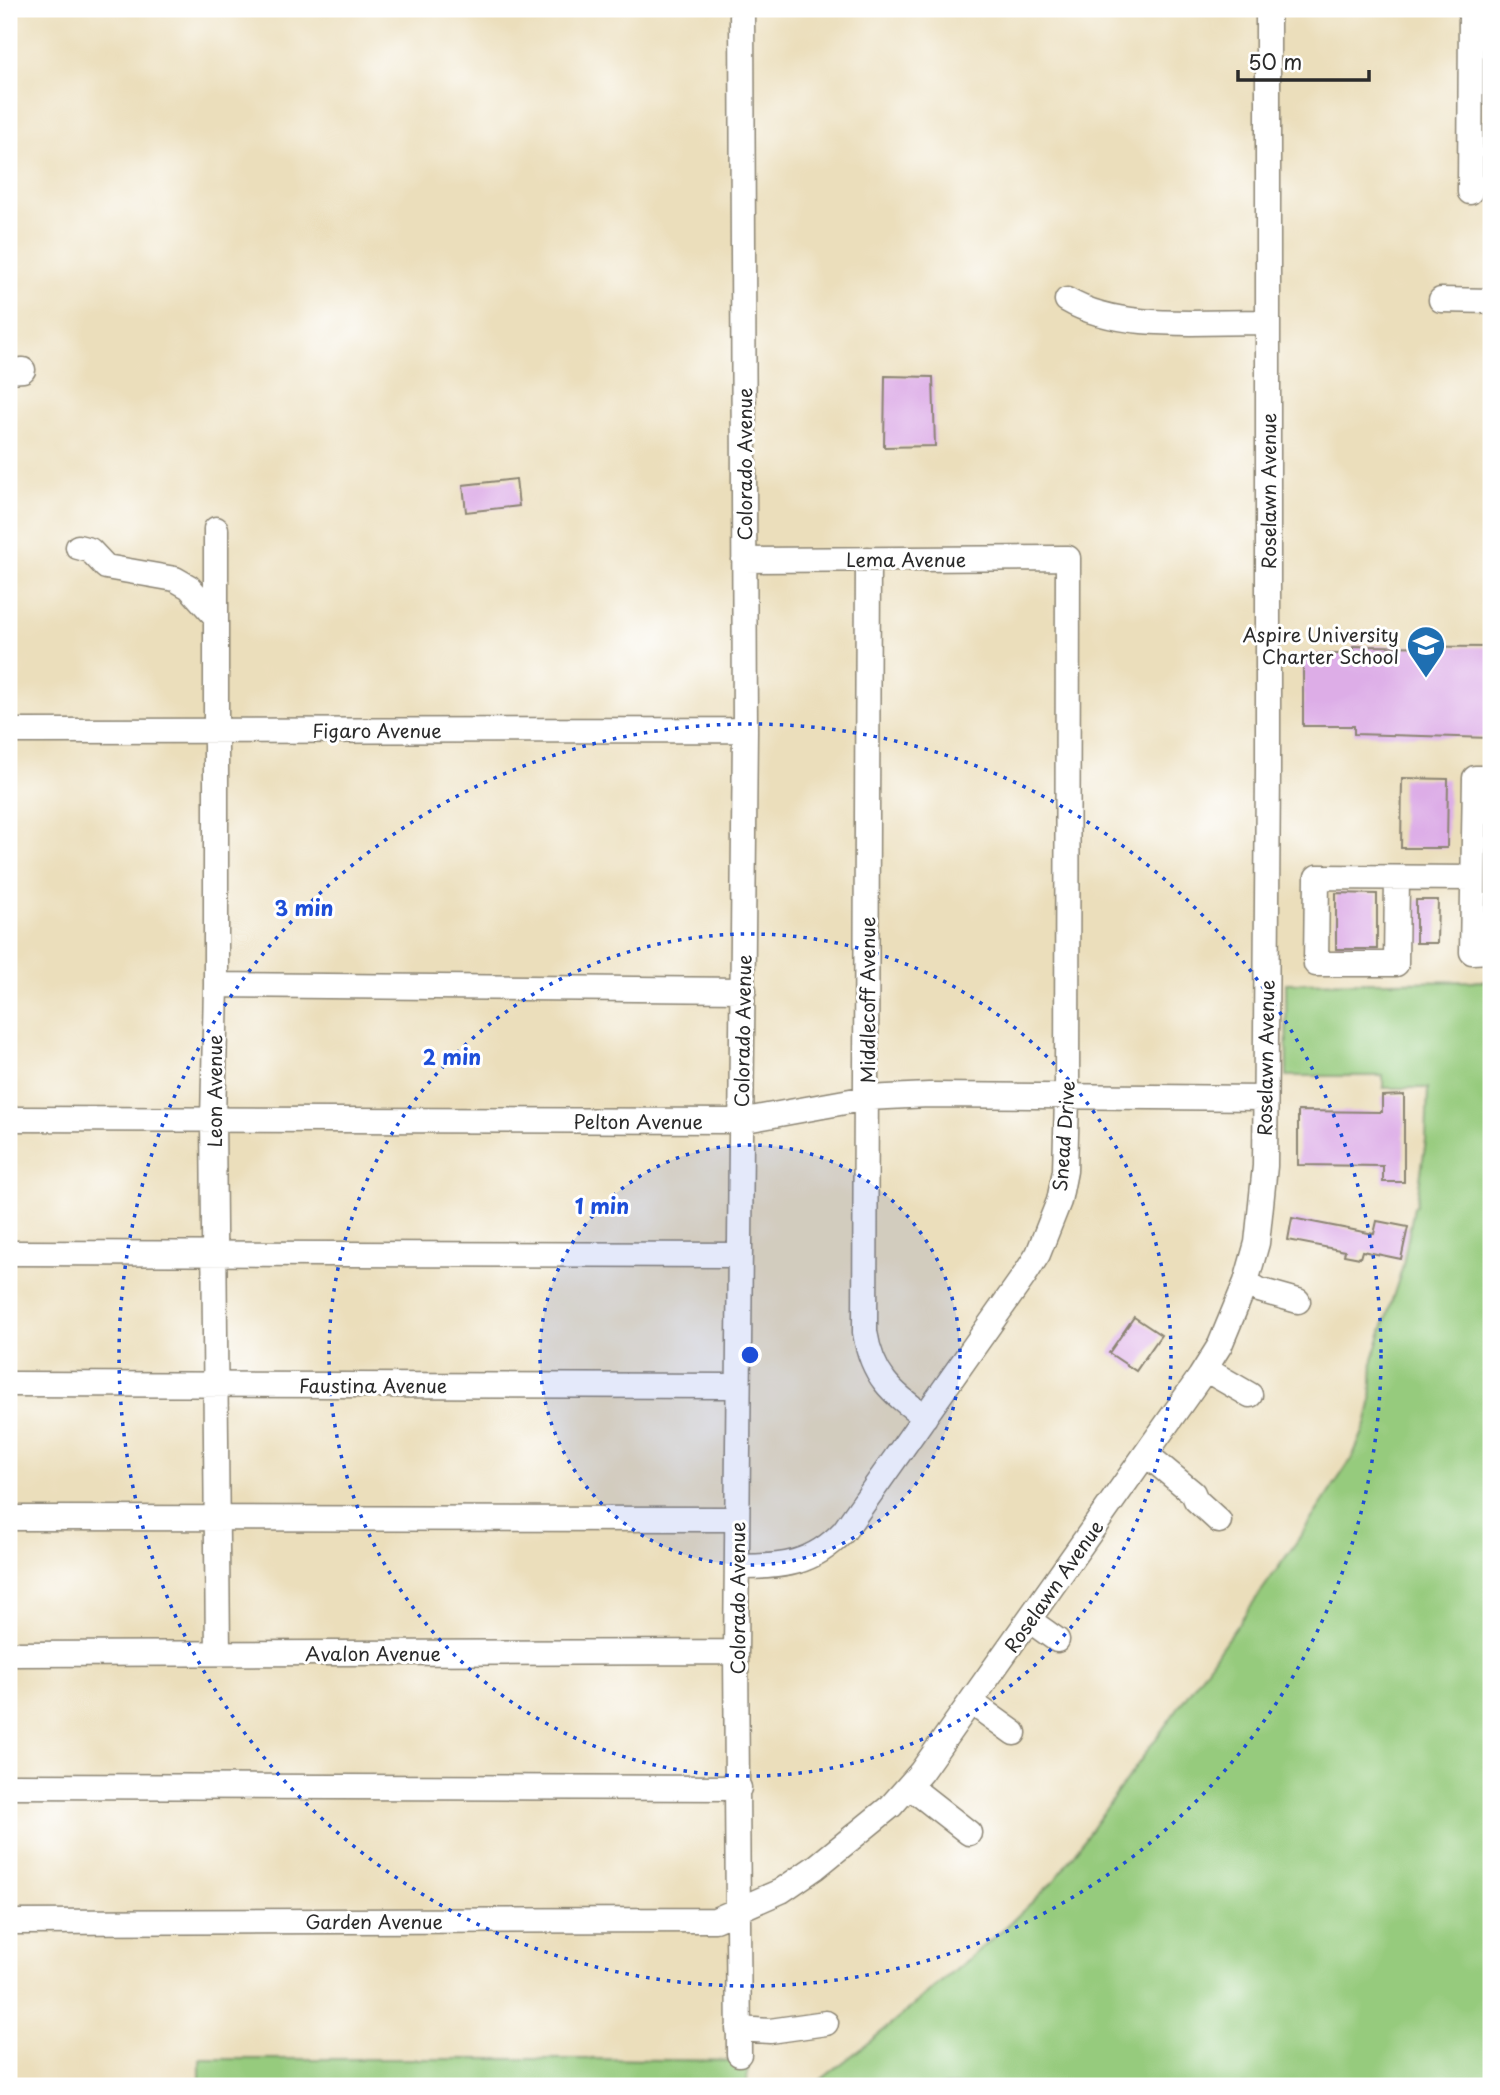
<svg xmlns="http://www.w3.org/2000/svg" width="1500" height="2095" font-family="'Playpen Sans',sans-serif">
	<rect width="100%" height="100%" fill="#fff"/>
	<filter id="ink" filterUnits="userSpaceOnUse"><feTurbulence type="fractalNoise" baseFrequency=".0143" numOctaves="2"/><feDisplacementMap in="SourceGraphic" scale="14" xChannelSelector="R" yChannelSelector="G"/><feConvolveMatrix kernelMatrix="1 2 1 2 8 2 1 2 1" color-interpolation-filters="sRGB"/></filter>
	<filter id="wash" filterUnits="userSpaceOnUse"><feTurbulence type="fractalNoise" baseFrequency=".00686" numOctaves="4" result="noise"/><feDisplacementMap in="SourceGraphic" scale="28" xChannelSelector="R" yChannelSelector="G"/><feGaussianBlur stdDeviation="1.57" result="paint"/><feColorMatrix in="noise" values="0 0 0 0 0 0 0 0 0 0 0 0 0 0 0 0 0 1.4 0 .05"/><feComposite in="paint" operator="in"/></filter>
	<g filter="url(#wash)">
		<rect width="100%" height="100%" fill="#ebdebb"/>
		<path fill="#96cb7d" stroke="#607b54" stroke-width="2" d="M1491,981V2086H813L893,2023L1009,1924L1055,1880L1295,1544L1352,1458L1366,1425L1371,1404L1373,1359L1402,1269L1414,1207L1416,1206L1426,1140L1428,1088H1383V1076H1287L1286,983Z
			M200,2059H590L748,2061L747,2086H200Z"/>
		<g id="blocks">
			<path fill="#ddade7" d="M885,376L933,377L935,446L884,447Z
				M516,479L519,506L466,512L463,485Z
				M1353,646L1491,647V738L1354,734V726H1303V654H1353Z
				M1402,778L1448,779L1447,848H1401Z
				M1336,893L1377,894V949H1336Z
				M1416,900H1438L1437,943H1416Z
				M1404,1095V1182H1383V1166L1298,1165V1111L1382,1112V1096Z
				M1292,1218L1374,1234L1377,1221L1408,1227L1401,1259L1362,1251L1360,1258L1344,1255L1345,1251L1288,1240Z
				M1134,1317L1161,1335L1136,1371L1109,1353Z"/>
		</g>
	</g>
	<g filter="url(#ink)">
		<use href="#blocks" fill-opacity="0" stroke="#8b8473" stroke-width="2"/>
		<g fill="none" stroke-linecap="round" stroke-linejoin="round">
			<g stroke="#8b8473" stroke-width="27">
				<path id="minor" d="M1470,192L1471,9
					M1067,300C1121,332 1206,321 1268,322
					M1441,300L1491,301
					M9,371L23,370
					M216,529V985L213,1120L218,1653
					M78,547L90,550L106,567L175,579L189,587L216,617
					M868,559L865,1332C872,1376 891,1392 925,1417
					M9,731L745,730
					M1491,778H1475L1472,952L1491,951
					M1397,878L1396,964H1316L1317,877L1473,878
					M216,985L744,990
					M9,1119L740,1121L867,1098L929,1095L1265,1098
					M9,1253L739,1255
					M1246,1282L1259,1290L1298,1301
					M1205,1369L1250,1395
					M9,1384L738,1386
					M1146,1454L1193,1493L1196,1500L1219,1521
					M9,1518L737,1519
					M737,1567C782,1567 812,1565 844,1531L1024,1276L1038,1254L1059,1201L1065,1171L1067,1097L1068,558L744,560
					M1029,1620L1057,1640
					M9,1654L736,1652
					M971,1702L1014,1733
					M9,1786L739,1788
					M909,1786L969,1833
					M9,1922L715,1920L781,1891L816,1867L891,1806L921,1772L1200,1377L1220,1345L1246,1282L1257,1243L1265,1166L1268,770V9
					M738,2029L770,2031L826,2023
					M739,2054L736,1652L745,730L742,9"/>
			</g>
			<use href="#minor" stroke="#fff" stroke-width="24"/>
		</g>
	</g>
	<circle cx="750" cy="1355" r="210" fill="#1d4ed8" fill-opacity=".12"/>
	<g fill="none" stroke="#1d4ed8" stroke-width="3.5" stroke-dasharray="3.5 7">
		<circle cx="750" cy="1355" r="210"/>
		<circle cx="750" cy="1355" r="421"/>
		<circle cx="750" cy="1355" r="631"/>
	</g>
	<defs>
		<g id="school-pin" transform="scale(2.0125)"><path d="M0 17L-7.5 6A9.5 9.5 0 1 1 7.5 6Z" fill="#1f6fb2" stroke="#fff"/><path d="M0-5L7-2L0 1L-7-2ZM-4 1L0 2.5L4 1V4Q0 6-4 4Z" fill="#fff"/></g>
	</defs>
	<g fill-rule="evenodd">
		<use href="#school-pin" x="1426" y="645"/>
	</g>
	<g text-anchor="middle" dominant-baseline="central" stroke-width="6" stroke-linejoin="round" paint-order="stroke">
		<g font-size="19" fill="#2b2b2b" stroke="#fff">
			<text transform="translate(744 464) rotate(-90)">Colorado Avenue</text>
			<text transform="translate(1268 491) rotate(-90)">Roselawn Avenue</text>
			<text x="906" y="559">Lema Avenue</text>
			<text x="377" y="730">Figaro Avenue</text>
			<text transform="translate(867 1000) rotate(-90)">Middlecoff Avenue</text>
			<text transform="translate(742 1031) rotate(-89)">Colorado Avenue</text>
			<text transform="translate(1265 1058) rotate(-89)">Roselawn Avenue</text>
			<text transform="translate(214 1091) rotate(-90)">Leon Avenue</text>
			<text x="638" y="1121">Pelton Avenue</text>
			<text transform="translate(1063 1136) rotate(-86)">Snead Drive</text>
			<text x="373" y="1385">Faustina Avenue</text>
			<text transform="translate(1053 1586) rotate(-55)">Roselawn Avenue</text>
			<text transform="translate(737 1598) rotate(-90)">Colorado Avenue</text>
			<text x="373" y="1653">Avalon Avenue</text>
			<text x="374" y="1921">Garden Avenue</text>
		</g>
		<g font-size="19" fill="#2b2b2b" stroke="#fff" text-anchor="end">
			<text x="1399" y="634">Aspire University<tspan x="1399" dy="22">Charter School</tspan></text>
		</g>
	</g>
	<circle cx="750" cy="1355" r="10" fill="#1d4ed8" stroke="#fff" stroke-width="3.5"/>
	<g font-size="21" text-anchor="middle" font-weight="bold" fill="#1d4ed8" stroke="#fff" stroke-width="6" stroke-linejoin="round" paint-order="stroke">
		<text x="304" y="916">3 min</text>
		<text x="452" y="1065">2 min</text>
		<text x="602" y="1214">1 min</text>
	</g>
	<rect width="1500" height="2095" fill="none" stroke="#fff" stroke-width="35"/>
	<path d="M1238 70v10h131v-10" fill="none" stroke="#2b2b2b" stroke-width="3.5"/>
	<text x="1248" y="70" font-size="21" fill="#2b2b2b" stroke="#ffffff" stroke-width="5" paint-order="stroke">50 m</text>
</svg>
